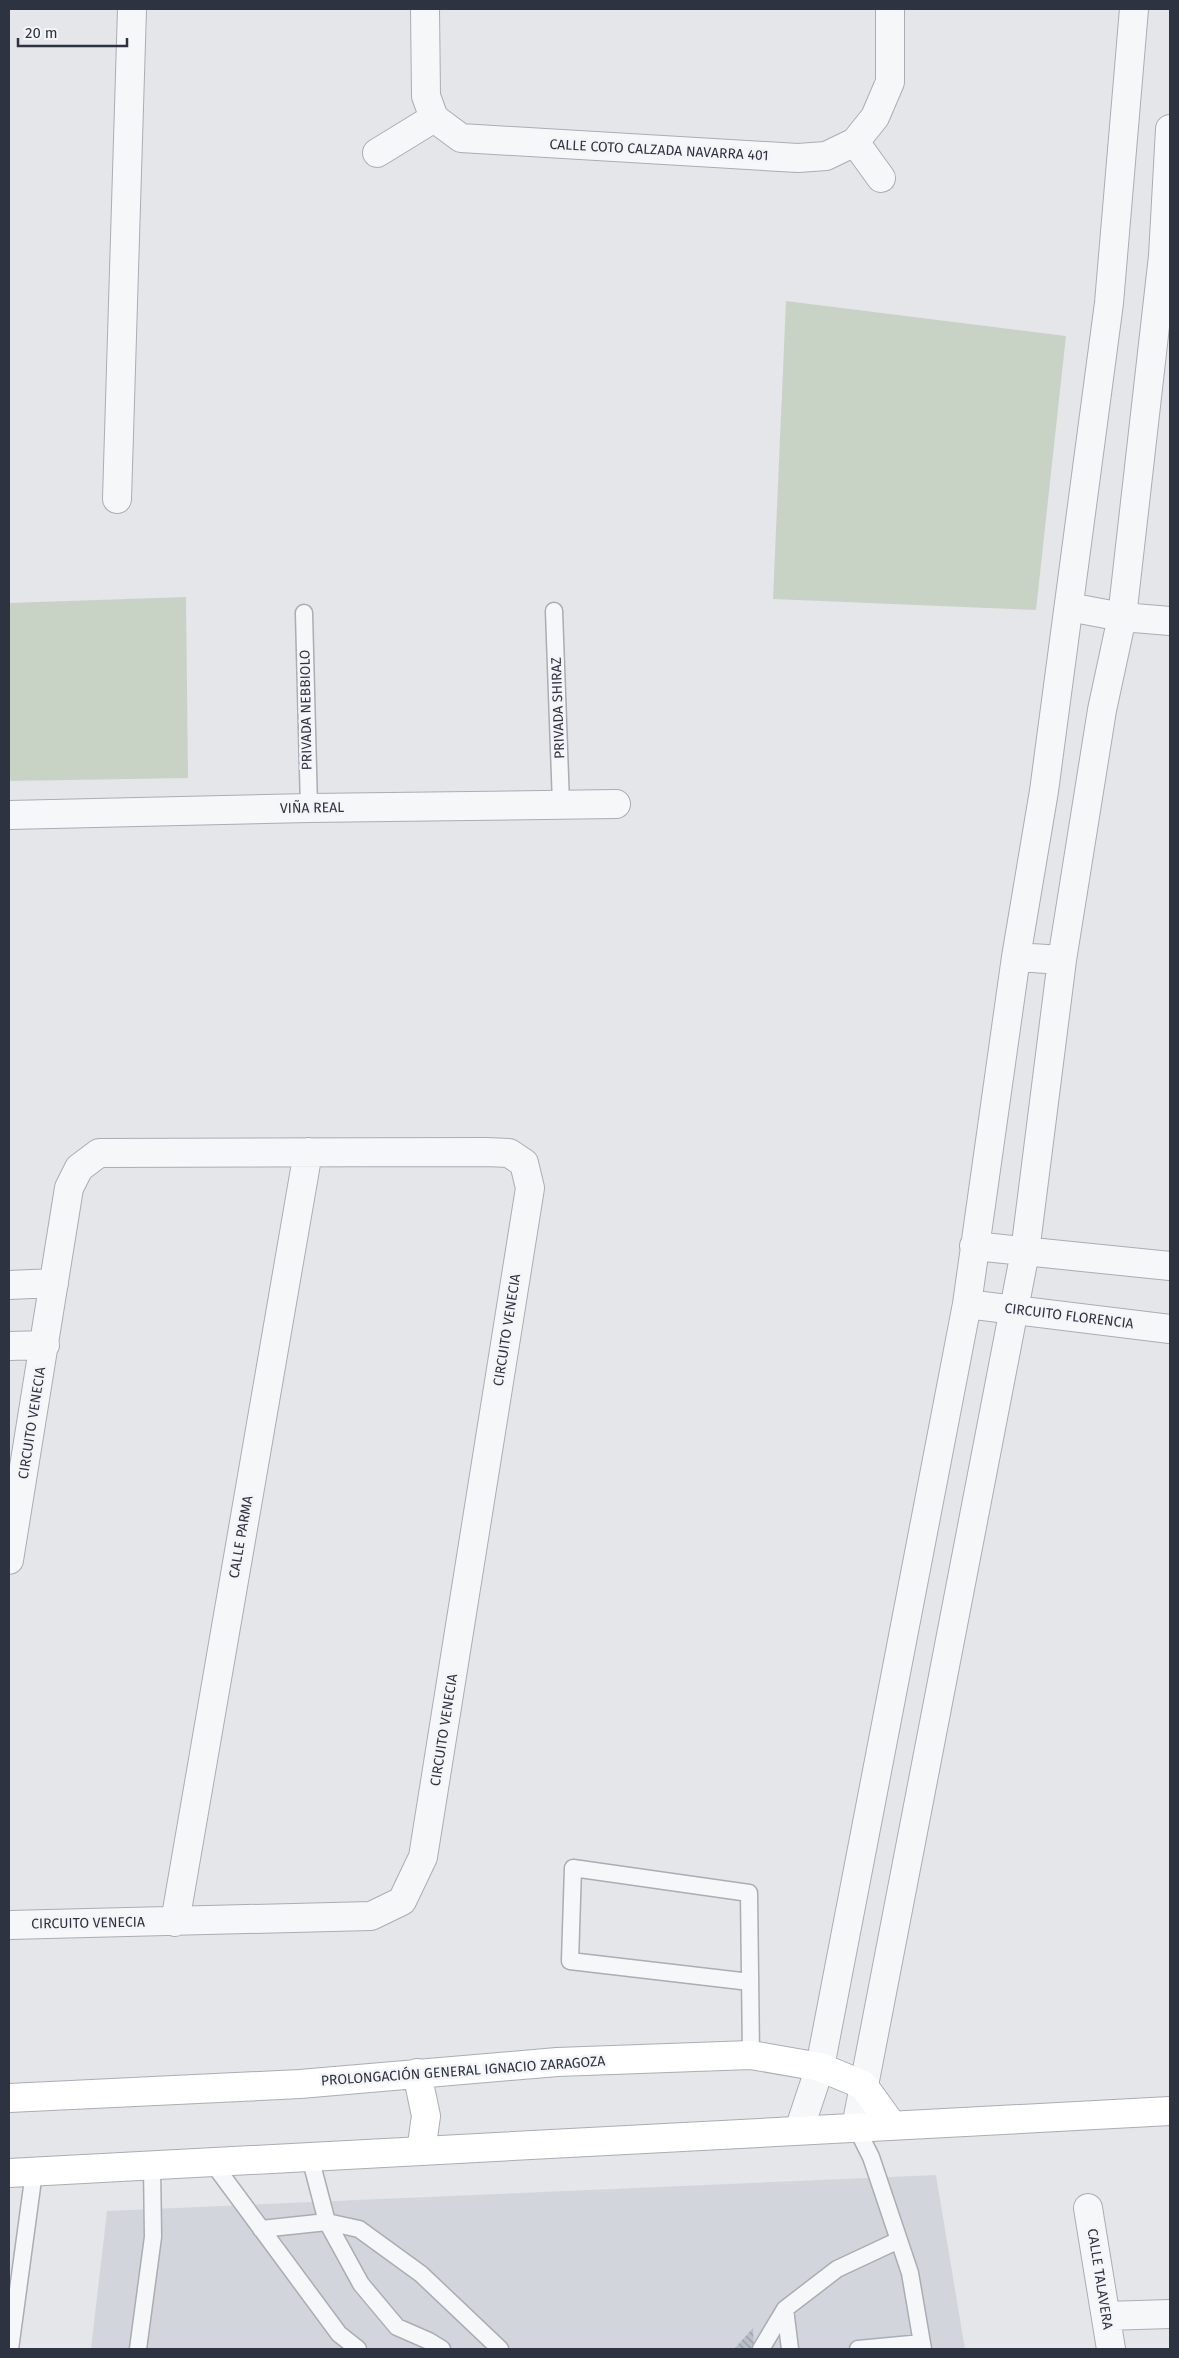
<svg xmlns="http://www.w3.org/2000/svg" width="1179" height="2358" font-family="'Fira Sans',sans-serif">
	<defs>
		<pattern id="building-back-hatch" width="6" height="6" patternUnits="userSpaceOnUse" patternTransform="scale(1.25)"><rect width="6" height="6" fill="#bbbfc7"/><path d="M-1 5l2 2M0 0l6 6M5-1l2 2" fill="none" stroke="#989ca3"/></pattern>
	</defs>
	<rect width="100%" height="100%" fill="#e4e6ea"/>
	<path fill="#d2d5dc" d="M936,2175L965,2349H91L107,2211Z"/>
	<path fill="#c9d3c5" d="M786,301L1066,336L1036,610L773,599Z
		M186,597L188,778L9,781V603Z"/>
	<path fill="url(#building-back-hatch)" d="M753,2328L754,2349H734Z"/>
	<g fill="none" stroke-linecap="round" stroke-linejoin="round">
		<g stroke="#a9adb4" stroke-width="19">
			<path id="lane" d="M554,611L561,804
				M304,613L309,808
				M750,1982L570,1961L573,1868L749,1893L751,2055
				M856,2127L871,2157L910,2273L923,2349
				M310,2157L327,2222L361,2284L397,2327L429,2341L442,2349
				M212,2162L339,2334L358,2349
				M261,2229L327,2222L359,2229L421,2274L500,2349
				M785,2309L790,2349
				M10,2349L34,2172
				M138,2349L153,2237L152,2166
				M761,2349L785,2309L837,2269L899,2240
				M858,2349L922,2343"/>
		</g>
		<g stroke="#a9adb4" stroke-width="30">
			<path id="street" d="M425,9L426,96L434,118L461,138L798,158L826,156L855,142L875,117L890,82V9
				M855,142L881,178
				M377,153L434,118
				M117,499L132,9
				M1069,607L1122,617L1170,621
				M9,815L309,808L616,804
				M1016,957L1044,791L1109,303L1134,9
				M974,1246L1170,1266
				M9,1285L54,1283
				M967,1304L1170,1329
				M9,1346L45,1345
				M9,1560L69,1188L79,1168L99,1153L486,1152L509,1153L524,1163L530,1188L423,1857L402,1901L371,1916L9,1925
				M175,1922L308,1152
				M856,2127L1025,1252L1062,960L1102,710L1122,617L1163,256L1170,129
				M799,2130L820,2067L967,1304L1016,957L1062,960
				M1088,2208L1111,2349
				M1106,2316L1170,2314"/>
		</g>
		<g stroke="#a9adb4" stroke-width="30">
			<path id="secondary" d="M417,2073L426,2116L421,2151
				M9,2098L300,2084L557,2062L751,2055L820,2067L863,2085L892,2125
				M9,2173L1170,2111"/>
		</g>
		<use href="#lane" stroke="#f6f7f9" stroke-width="16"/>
		<use href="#street" stroke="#f6f7f9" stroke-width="28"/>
		<use href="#secondary" stroke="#fff" stroke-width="28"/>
	</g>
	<g text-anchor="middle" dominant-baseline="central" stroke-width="5" stroke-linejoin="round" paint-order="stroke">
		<g font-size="14" fill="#2d3341" stroke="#f3f5f8">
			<text transform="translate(659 150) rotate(3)">CALLE COTO CALZADA NAVARRA 401</text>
			<text transform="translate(558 708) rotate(-92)">PRIVADA SHIRAZ</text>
			<text transform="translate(306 710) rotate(-91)">PRIVADA NEBBIOLO</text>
			<text transform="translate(312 808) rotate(-1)">VIÑA REAL</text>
			<text transform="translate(1069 1316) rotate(7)">CIRCUITO FLORENCIA</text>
			<text transform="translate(507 1330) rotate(-81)">CIRCUITO VENECIA</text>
			<text transform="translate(32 1423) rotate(-81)">CIRCUITO VENECIA</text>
			<text transform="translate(241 1537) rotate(-80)">CALLE PARMA</text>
			<text transform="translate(444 1730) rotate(-81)">CIRCUITO VENECIA</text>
			<text transform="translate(88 1923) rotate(-1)">CIRCUITO VENECIA</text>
			<text transform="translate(463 2071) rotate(-4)">PROLONGACIÓN GENERAL IGNACIO ZARAGOZA</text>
			<text transform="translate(1100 2279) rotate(81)">CALLE TALAVERA</text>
		</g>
	</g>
	<rect width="1179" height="2358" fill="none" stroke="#2d3341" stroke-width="20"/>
	<path d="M18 38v8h109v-8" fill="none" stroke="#2d3341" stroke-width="2.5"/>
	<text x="25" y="38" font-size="15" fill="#2d3341" stroke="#f3f5f8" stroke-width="4" paint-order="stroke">20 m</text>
</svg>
